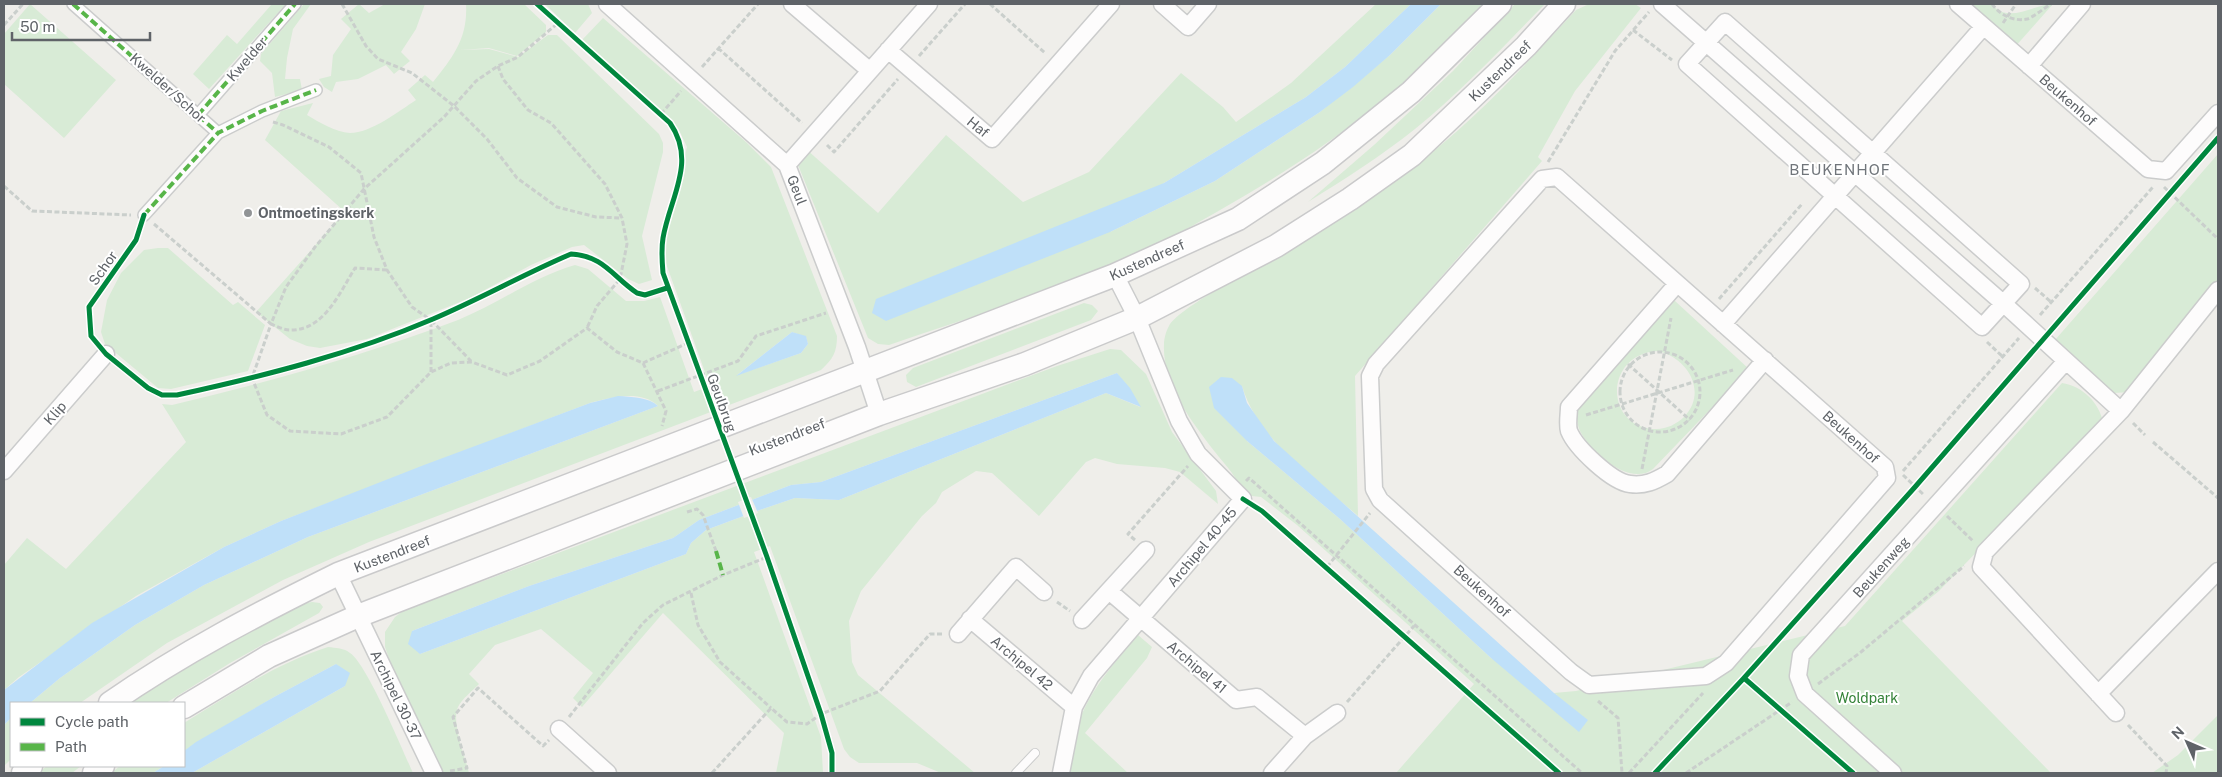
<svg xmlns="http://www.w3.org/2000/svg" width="2222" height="777" font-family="'Public Sans',sans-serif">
	<rect width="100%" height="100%" fill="#efeeea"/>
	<path fill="#d8ebd6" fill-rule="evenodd" d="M30,4L116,80L64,138L4,84V34Z
		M272,4H286L209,89L193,74L227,35L237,44Z
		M304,4H311L293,29L287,58L285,79H300L302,90L275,97L272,73L260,61L261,54Z
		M359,4L369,13L385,4H425L416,29L401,52L410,61L394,74L386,65L358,79L336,82L332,92L324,87L319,79L331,76L333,55L351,29L341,19Z
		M466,4H524L546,25V32L517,56L489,48L460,50L489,49L518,57L548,35H557L659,134L663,143V152L642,236L652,280L639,284L628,279L584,245L572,247L531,265L470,298L367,339L320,348L307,346L290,339L256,312L345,212L265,140L281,111L313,103L307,115C319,122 335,132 350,133C371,133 399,111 416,100L408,90L425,75L433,82C453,57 468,38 466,4Z
		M545,4H588L592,13L575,33Z
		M1376,4H1411L1345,67L1306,97L1164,183L1110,232L1215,181L1320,112L1390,55L1441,4H1484C1409,88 1325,150 1227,206C1191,227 1155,247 1117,263C1043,295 965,319 889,345L878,344L868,338L796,160L806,149L878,213L946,135L1023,202L1089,172L1181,73L1223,107L1236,122L1291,83Z
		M1515,4H1545C1503,47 1462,91 1415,129C1381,156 1345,179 1308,202L1374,145L1453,71Z
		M1589,4H1635L1641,8L1575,91L1538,157L1542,161L1355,376L1358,516C1316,479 1259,442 1242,386L1247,441L1340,519L1491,658L1557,695L1554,693L1576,691L1845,626L2062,383C2082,386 2099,402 2103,422L1964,565L1939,591L1902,621L2051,773H1396L1474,684L1297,525L1261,497L1243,495C1237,476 1227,467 1215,452C1192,422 1162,384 1164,344C1164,339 1166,331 1169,326C1180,306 1263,265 1287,251C1356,213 1422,165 1479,111C1513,79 1544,44 1576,10Z
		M1964,4H1992C2007,25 2035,4 2053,4L2014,48Z
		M603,18L746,142L771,167L837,336C837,352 833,359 821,370L369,542L283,580L167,643L80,703H30L60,678L135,625L204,585L308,537L658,406C641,389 609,398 590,403L281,521L224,547L136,596L19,677L4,690V565L27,538L66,569L186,442L162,404L172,405C269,382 365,355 458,320C498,304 533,277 575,265L588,269L626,301H644L660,297L694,392L710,386L663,255V242L687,147L678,128L582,40ZM792,332L806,337L808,344L801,353L737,375Z
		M2218,154V280L2130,392L2114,393L2055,343V340Z
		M158,248H168L233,305L238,302L265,325L248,371L171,389L158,388L105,344L101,332L107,300L121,273L144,250Z
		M1675,301L1749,369L1653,469C1630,487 1592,453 1581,433C1577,426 1577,418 1576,410L1667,302ZM1658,351C1688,358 1708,392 1684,417C1677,424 1666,429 1657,429C1604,429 1603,354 1658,351Z
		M1084,303L1092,305L1098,311L1091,320L916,387L907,382L906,375L913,368Z
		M1110,349L1121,350L1146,374L1172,432L1216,491L1218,504L1180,472L1165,468L1117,464L1095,458L1086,462L1039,516L992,473L976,471L942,492L936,503L922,516L861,591L849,621L852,662L858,675L975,773H941L917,763H859L850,757L844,749L770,546L754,552L821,737L823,773H776L784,733L663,613L582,707L573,698L593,673L541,629L495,645L469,674L479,684C472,691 462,699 458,707C451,723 465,757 469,773H440L398,684L385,647V632L395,617L403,611L1057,366ZM1117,373L1140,407L1106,393L839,500L795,498L757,511L706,530L691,543L686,554L420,654L412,631L529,586L673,538L699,520L791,485L821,482Z
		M312,602L320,603L323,607L319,613L230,663L166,703H129L219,648L302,604Z
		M1138,635L1152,647L1147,658L1085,733L1128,773H1069C1071,758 1072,742 1077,728C1088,691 1114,664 1138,635Z
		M328,647C336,648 344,648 350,653C367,664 403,751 413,773H192L345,686L336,664L274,697L184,751V723C229,695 277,663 328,647Z
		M2218,715V773H2152L2178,755Z
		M11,718V759L4,766V725Z
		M47,766H81L72,773H38Z
		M120,766H164L153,773H111Z"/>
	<path fill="#bfe0f9" d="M1411,4H1441L1390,55L1353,87L1320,112L1215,181L1110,232L886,321L872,313L876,299L1164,183L1306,97L1345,67Z
		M792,332L806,336L808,344L801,353L736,376Z
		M1117,373L1130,388L1141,407L1106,393L839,500L795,498L757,511L706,530L691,543L686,554L420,654L408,644L412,631L529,586L673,538L699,520L791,485L821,482Z
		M1221,377L1232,378L1242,386L1247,403L1274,441L1554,693L1588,720L1579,732L1491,658L1340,519L1247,441L1214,408L1209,387Z
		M618,396C631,397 649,397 658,406L308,537L204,585L135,625L60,678L30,703H11V718L4,725V690L92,623L224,547L281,521L424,465L590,403Z
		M336,664L350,673L345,686L192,773H153L164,766H184V751L196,742L274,697Z"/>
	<path fill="#efeeea" d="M751,497L758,513L744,518L738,502Z"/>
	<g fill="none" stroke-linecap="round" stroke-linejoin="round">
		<g stroke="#cbcccc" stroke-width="10">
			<path id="service" d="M1016,773L1035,753"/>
		</g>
		<g stroke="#cbcccc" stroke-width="14">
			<path id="pedestrian" d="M73,4L218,133
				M198,115L295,4
				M144,215L218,133L262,111L316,90"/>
		</g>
		<g stroke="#cbcccc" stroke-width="19">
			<path id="minor" d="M607,4L787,165L857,347L879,414
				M792,4L869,70
				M1162,4L1188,27L1208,4
				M1662,4L2004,304L2121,411
				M1958,4L2148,169L2166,171L2218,113
				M1725,22L2021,284L1982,327L1687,64Z
				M888,50L992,139L1111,4
				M2029,66L2082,4
				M787,165L929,4
				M1557,177L1885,467L1887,478L1726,663L1706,676L1589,685L1571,672L1380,500L1374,489L1370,376L1376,364L1542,179Z
				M1677,284L1569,407C1569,414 1567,424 1569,431C1576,448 1612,482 1630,484C1645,486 1655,481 1667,474L1765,360
				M1723,324L1983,27
				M4,471L106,354
				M338,574L434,773
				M1109,591L1236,700L1257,697L1305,736
				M970,619L1074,707
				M1082,620L1146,550
				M958,634L1016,567L1044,592
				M2098,694L2218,571
				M2116,713L1981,567L1985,552L2121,411L2218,290
				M559,729L608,773
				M1061,773L1074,707L1091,676L1243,499L1198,454L1179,421L1137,318L1115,275
				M1272,773L1305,736L1337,713
				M1893,773L1805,694L1798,676L1801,655L2066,361"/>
		</g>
		<g stroke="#cacacb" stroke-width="25">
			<path id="secondary" d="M110,703C182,653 259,613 338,574L1115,275L1238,219L1323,163L1411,92L1500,4
				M184,707L269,656L358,616L879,414L1025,364L1137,318L1276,246L1350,199L1412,155L1526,46L1564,4
				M23,773L31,766
				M94,773L103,766"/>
		</g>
		<path stroke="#cacfcc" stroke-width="3" stroke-dasharray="5 2.5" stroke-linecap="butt" d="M342,4L366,46L378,59L412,73L454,106L487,139L517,178L557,207L596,217L622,218
			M990,4L1045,53
			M1992,4C1999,14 2013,22 2027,19C2034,17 2044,8 2051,4
			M2003,23L2016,4
			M4,25L23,4
			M1633,30L1672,60
			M718,48L802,123
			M919,56L965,4
			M498,66L503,79L528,110L551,123L605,184L622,218L627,244L620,279L597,306L587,328
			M702,67L758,4
			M661,114L681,91
			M273,122L283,125L329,147L361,173L374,237L387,270L412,307L431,320
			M827,145L834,152L898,79
			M1548,162L1615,51L1649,12
			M4,186L32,211L131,215
			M2164,187L2218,239
			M154,224L271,324L252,378L267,415L290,431L341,434L387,417L431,372L451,363L472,362L507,375L540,361L587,328L617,352L643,363L666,411L662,426
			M387,270L355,268C340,292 324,331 290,330C284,330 276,326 271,324L286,287L315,247L364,189L444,117L476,81L498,66L518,57L558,23
			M2035,288L2051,302
			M1719,299L1802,204
			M2040,315L2153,187
			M1987,342L2003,357
			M1620 392a40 40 0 1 1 80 0a40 40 0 1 1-80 0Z
			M643,363L688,343
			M1628,364L1690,420
			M431,372V320L471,361
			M658,391L738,361L756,336L826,313
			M1586,415L1733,370
			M2133,423L2145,435
			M2153,442L2218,498
			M1642,469L1671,318
			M1903,471L2019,338
			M1903,475L1924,495
			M1246,481L1249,478L1582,773
			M687,512L697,509L703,515L716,551
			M1947,516L1973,541
			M1135,540L1128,534L1188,466
			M1327,567L1370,513
			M691,593L698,625L720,662L771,708
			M1057,602L1070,611
			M1818,684L1861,652L1964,566
			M1598,701L1618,718L1622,773
			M1347,702L1414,626
			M569,717L643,623L663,605L723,575L767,557
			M2128,725L2167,766L2166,773
			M450,771L467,768L453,717L478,688L543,746L549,740
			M712,773L771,708L787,722L807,724L821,714L880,691L930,634H943
			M1629,773L1703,693
			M1686,773L1792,702"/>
		<use href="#service" stroke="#fdfcfc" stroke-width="8"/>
		<use href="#pedestrian" stroke="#fdfcfc" stroke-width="11"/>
		<use href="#minor" stroke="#fdfcfc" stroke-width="16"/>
		<use href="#secondary" stroke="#fdfcfc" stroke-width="22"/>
		<path stroke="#58b549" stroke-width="4" stroke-dasharray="8 4" stroke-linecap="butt" d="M73,4L218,133
			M198,115L295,4
			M144,215L218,133L262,111L316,90
			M716,551L723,575"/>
		<g stroke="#fff" stroke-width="8">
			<path id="cycleway" d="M537,4L670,123C697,162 670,197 663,238C661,250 662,261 663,273L767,557L821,714L832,753V773
				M144,215L136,240L89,307L91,336L106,354L148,388L162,395H177C264,376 351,354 433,319C480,299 524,274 571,254C604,256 612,276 637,293L645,295L667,288
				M1243,499L1262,511L1559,773
				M1744,678L1853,773
				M1655,773L1744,678L1915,487L2218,138"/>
		</g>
		<use href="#cycleway" stroke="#00873e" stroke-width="5"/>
	</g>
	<circle fill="#919496" stroke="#fff" stroke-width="2" cx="248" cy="213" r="5"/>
	<g text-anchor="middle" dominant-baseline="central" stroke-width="4" stroke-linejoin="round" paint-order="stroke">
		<g font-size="14" fill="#5f6368" stroke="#fff">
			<text transform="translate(247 59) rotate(-49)">Kwelder</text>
			<text transform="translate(1500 71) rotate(-44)">Kustendreef</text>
			<text transform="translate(168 88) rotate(42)">Kwelder/Schor</text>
			<text transform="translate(2068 100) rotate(41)">Beukenhof</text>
			<text transform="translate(978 127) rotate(39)">Haf</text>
			<text transform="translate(797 190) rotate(69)">Geul</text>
			<text transform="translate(1147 260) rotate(-24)">Kustendreef</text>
			<text transform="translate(103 268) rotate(-55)">Schor</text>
			<text transform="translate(722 403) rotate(70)">Geulbrug</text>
			<text transform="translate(55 413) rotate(-49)">Klip</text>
			<text transform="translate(787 437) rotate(-21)">Kustendreef</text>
			<text transform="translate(1851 437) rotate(42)">Beukenhof</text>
			<text transform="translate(1202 547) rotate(-50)">Archipel 40-45</text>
			<text transform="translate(392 554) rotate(-21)">Kustendreef</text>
			<text transform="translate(1881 567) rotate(-48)">Beukenweg</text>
			<text transform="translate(1482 591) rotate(42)">Beukenhof</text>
			<text transform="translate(1022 663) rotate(40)">Archipel 42</text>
			<text transform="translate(1197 667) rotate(40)">Archipel 41</text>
			<text transform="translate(396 695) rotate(64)">Archipel 30-37</text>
		</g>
		<g font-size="14" font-weight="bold" fill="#5f6368" stroke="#fff" text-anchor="start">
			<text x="258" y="213">Ontmoetingskerk</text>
		</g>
		<g font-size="14" fill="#348238" stroke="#fff">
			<text x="1867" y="698">Woldpark</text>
		</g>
		<g font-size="15" letter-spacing="1" fill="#70757a" stroke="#fff">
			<text x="1840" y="169">BEUKENHOF</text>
		</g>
	</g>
	<rect width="2222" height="777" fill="none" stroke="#5f6368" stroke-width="10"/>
	<rect x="10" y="702" width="175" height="65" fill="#ffffff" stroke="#bfc1c3"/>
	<rect x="20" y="718" width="25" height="8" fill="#00873e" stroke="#bfc1c3"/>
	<text x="55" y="727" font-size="15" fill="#5f6368">Cycle path</text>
	<rect x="20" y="743" width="25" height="8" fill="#58b549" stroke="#bfc1c3"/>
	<text x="55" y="752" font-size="15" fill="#5f6368">Path</text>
	<g transform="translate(2187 742) rotate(315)" stroke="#ffffff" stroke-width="4" paint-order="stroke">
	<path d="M0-4L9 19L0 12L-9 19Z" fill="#5f6368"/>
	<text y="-8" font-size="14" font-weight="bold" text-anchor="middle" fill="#5f6368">N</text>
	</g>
	<path d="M12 32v8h138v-8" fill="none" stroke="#5f6368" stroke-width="2.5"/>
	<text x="20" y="32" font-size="15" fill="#5f6368" stroke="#ffffff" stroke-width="4" paint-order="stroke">50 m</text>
</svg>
